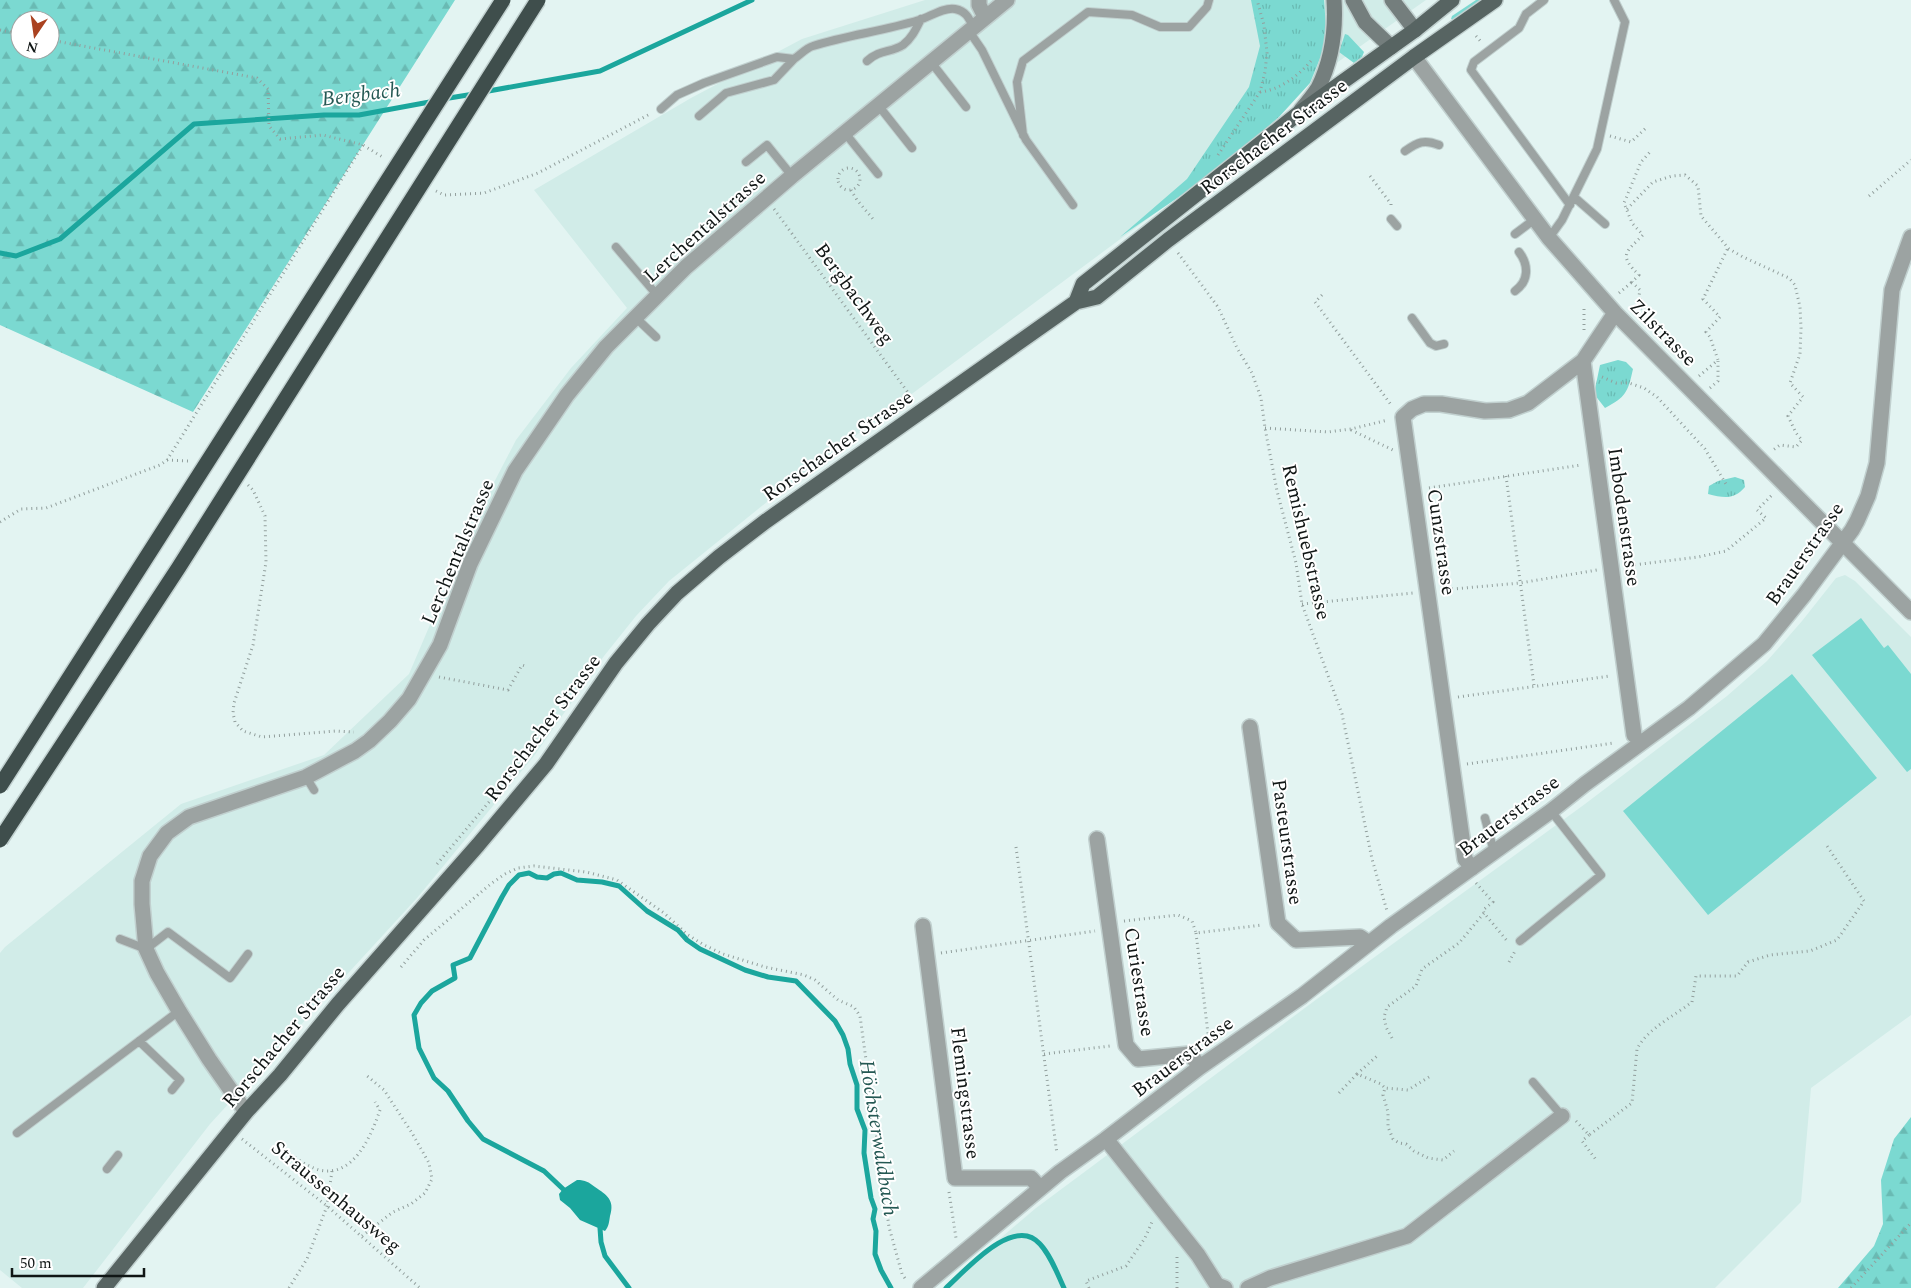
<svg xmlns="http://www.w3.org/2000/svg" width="1911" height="1288" font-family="Spectral,serif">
	<defs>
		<pattern id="grass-tufts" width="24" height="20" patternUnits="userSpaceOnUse" patternTransform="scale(1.25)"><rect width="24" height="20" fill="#7bd9d1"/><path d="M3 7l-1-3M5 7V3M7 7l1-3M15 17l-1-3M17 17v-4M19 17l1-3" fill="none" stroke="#69bab3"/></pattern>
		<pattern id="forest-firs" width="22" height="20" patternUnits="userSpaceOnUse" patternTransform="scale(1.25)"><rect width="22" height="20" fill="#7bd9d1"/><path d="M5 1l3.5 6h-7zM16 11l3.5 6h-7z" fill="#69bab3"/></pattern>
	</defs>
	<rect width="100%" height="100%" fill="#e3f4f2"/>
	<path fill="#d1ece8" d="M925,0H1426L1301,88L1224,162L773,497L669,581L636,616L604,656L534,756L417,898L210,1124L83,1288H22L0,1270V953L5,947L181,804L324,755L409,674L475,519L516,440L571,368L627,308L534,190L691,98L802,39Z
		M1845,575L1855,581L1911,637V1015L1811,1088L1801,1202L1715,1288H942L1036,1208L1317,999L1585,804L1727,696L1767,661L1802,621L1836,578Z"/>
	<path fill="url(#grass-tufts)" d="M1251,0H1324L1327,41L1310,83L1279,117L1217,171L1120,237L1187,179L1249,87L1260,46Z
		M1476,0H1485L1454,20L1451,19L1452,16Z
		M1345,34L1348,35L1364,52L1362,57L1354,63L1339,52Z
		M1618,360L1626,362L1633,369C1628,392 1626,397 1605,408L1594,394L1600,365Z
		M1735,477L1744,480L1745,487C1734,500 1724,498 1708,494L1709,486L1718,481Z"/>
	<path fill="url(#forest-firs)" fill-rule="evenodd" d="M0,0H455L193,412L0,325ZM20,20H50V50H20Z
		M1911,1117V1288H1838L1874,1246L1883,1224L1881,1180L1894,1139Z"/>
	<path fill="#7bd9d1" d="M1861,618L1884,648L1888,645L1911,674V769L1907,772L1812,655Z
		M1792,674L1877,778L1708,915L1623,811Z"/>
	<path fill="#1ba69d" d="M577,1180C586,1180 588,1182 595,1187C607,1195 615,1200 610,1216C609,1222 609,1226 605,1231L580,1220L570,1208L560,1200L559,1194L563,1189Z"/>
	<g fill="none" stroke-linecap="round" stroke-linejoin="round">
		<path stroke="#1ba69d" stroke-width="5" d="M483,92L600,71L752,0
			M443,99L474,94
			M0,253L16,256L60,239L194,124L324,115H359L435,101
			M563,1189L544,1171L483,1139L468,1121L448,1091L434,1078L419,1048L414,1015L421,1003L432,991L455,978L453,965L470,958L502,897L509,885L519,875L529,873L537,877L547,878L554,874L561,873L577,880L602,882L619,886L647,911L678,930L687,940L700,949L745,970L768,977L796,981L835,1021L843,1035L848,1049L850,1064L857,1085V1109L865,1130L864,1153L871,1198L875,1209L873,1219L876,1231L875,1254L881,1270L891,1288
			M600,1228L601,1242L605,1256L629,1288
			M946,1288C965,1271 1014,1214 1040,1244C1051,1256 1057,1273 1064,1288"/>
		<g stroke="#c1d0cf" stroke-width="10">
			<path id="lane" d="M1544,0L1526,14L1519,28L1474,62L1471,70L1570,205
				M969,31L982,50L1026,140L1073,205
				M867,61C880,49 891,53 903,45C912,38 916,29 921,19
				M931,62L966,107
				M878,105L912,148
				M661,109L677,95L704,83L777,57L794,59C800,55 806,48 813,46C848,35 884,31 919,20C930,17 943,7 955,9C966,11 969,18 973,27
				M699,116L726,93L774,80L794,59
				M845,133L878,174
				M1023,135L1017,82L1023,61L1088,12L1132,15L1160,27H1189L1207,7L1209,0
				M1405,151C1418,142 1424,139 1439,145
				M746,162L767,145L792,176
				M1574,197L1605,224
				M1391,219L1397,226
				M1515,234L1535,219
				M1549,238L1562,220L1597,149L1625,22L1614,0
				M616,247L657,295
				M1515,291C1529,281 1529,265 1519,252
				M635,317L656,337
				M1412,318L1430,343L1436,346L1444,344
				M306,777L314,790
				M1485,818L1494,852
				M120,939L146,949L168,932L230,978L248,954
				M1520,941L1601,875L1551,811
				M139,1041L180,1080L172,1090
				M1533,1082L1562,1116
				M17,1133L179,1011
				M107,1169L118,1155"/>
		</g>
		<g stroke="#c1d0cf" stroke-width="18">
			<path id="street" d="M979,0V5L985,17
				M1414,57L1549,238L1615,313L1911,612
				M1583,361L1634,735
				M1250,727L1278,923L1296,940L1360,937L1369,943
				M1097,839L1126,1045L1138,1059L1190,1054L1200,1067
				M1472,868L1465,859L1403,417L1412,409L1424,404H1441L1485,411L1509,410L1528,403L1583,361L1615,313
				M923,926L955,1178H1031L1040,1188
				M246,1112L209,1059L179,1011L157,973L146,949L142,904V881L150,856L167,833L189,817L306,777L355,751L369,741L390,721L409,699L440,645L470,564L515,471L567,395L606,347L686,267L792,176L1007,0
				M1106,1139L1198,1255L1217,1285L1225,1288
				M921,1288L1060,1172L1106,1139L1200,1067L1302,996L1391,926L1551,811L1585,784L1689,708L1764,644L1804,595L1852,530L1857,521L1868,496L1877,463L1892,290L1911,237
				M1248,1288L1270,1278L1407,1236L1562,1116"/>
		</g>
		<g stroke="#c1d0cf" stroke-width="18">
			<path id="secondary" d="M1353,0L1365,22L1391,47
				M1392,0L1415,30
				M1301,110C1307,103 1313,96 1318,88C1332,60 1336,30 1334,0"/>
		</g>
		<g stroke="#c1d0cf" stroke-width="18">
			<path id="primary" d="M1076,302L1083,284L1299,113L1415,30L1452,0
				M104,1288L246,1112L280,1075L338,1004L478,845L546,764L616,663L648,624L677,593L719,557L766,521L1076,302L1097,297L1168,240L1414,57L1495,0"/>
		</g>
		<path stroke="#929f9d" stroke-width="3" stroke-dasharray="1 4" stroke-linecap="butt" d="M0,30L20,34
			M1476,36L1482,43
			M50,40L257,78L268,89L269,126L280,139L323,135L363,145L384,158
			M1260,92C1280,90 1298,76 1311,61
			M1610,136L1631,142L1647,127
			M1218,155L1260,92L1265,72L1267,53L1264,25L1257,0
			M838 179a11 11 0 1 1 22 0a11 11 0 1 1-22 0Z
			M1370,176L1391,204V208
			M851,190L857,200L873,219
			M436,191L444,195L484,193L538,173L650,114
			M1869,196L1911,160
			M774,209L912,398
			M1627,209L1653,182L1672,176L1685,175L1698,186L1701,216L1729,249L1743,257L1789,278L1795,285L1800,307L1801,328L1800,354L1790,383L1803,397L1788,416L1796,433L1802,440L1796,447L1780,445L1773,450
			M1178,253L1218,307L1237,348L1252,373L1261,398L1265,428L1277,491L1296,563L1302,604L1342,714L1372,859L1387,911
			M1619,293L1632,282
			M1322,295L1315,302L1392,406
			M1638,313L1642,306L1639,296L1640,290L1632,282L1639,275C1618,255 1626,252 1643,235L1632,223L1624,203L1641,162L1650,152
			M1584,330V305
			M1699,376L1718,360L1710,337L1706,332L1720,317L1703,299L1728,248
			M1602,377L1616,383H1629L1644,388L1657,397L1705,449L1726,484
			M1710,388L1718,381V361
			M1265,428L1328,432L1351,429L1388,420
			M1351,430L1393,450
			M167,460L189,461
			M1506,476L1534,685
			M248,485L253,490L265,516L266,562L253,645L234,703L233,713L235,722L243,731L262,737L336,731L354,732
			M1429,488L1581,465
			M0,522L21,509L46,508L160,465L167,460L363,145
			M1625,566L1698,557L1726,551L1766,518L1757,510L1773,494
			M1442,590L1520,583L1597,570
			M1302,604L1413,593
			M439,677L508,690L522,665L525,666
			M1458,697L1610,676
			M1467,764L1614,743
			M1016,847L1057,1154
			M437,864L542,739
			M1476,883L1493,902L1483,910L1484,913
			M1124,921L1178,915L1192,921L1196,933L1262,925
			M1196,933L1209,1042
			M941,953L1095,931
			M1509,962L1515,951
			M401,967L424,940L492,883L505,874L518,868L534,866L586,872L617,880L664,913L688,935L704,945L723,954L765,967L804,975L815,980L838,1000L854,1007L860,1016L889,1227L902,1274L907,1281
			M1392,1038L1386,1027L1384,1017L1387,1007L1416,986L1422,969L1459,943L1484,913L1508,942
			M1044,1054L1110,1046
			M1357,1074L1377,1056
			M1429,1077L1408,1090L1385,1088L1383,1095L1388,1112V1127L1393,1139L1399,1143L1406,1144L1414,1151L1428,1158L1443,1160L1454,1151
			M1339,1093L1357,1074L1381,1084L1385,1088
			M1576,1121L1589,1135L1632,1103L1637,1049C1647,1029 1674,1016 1692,1002L1696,976H1737L1748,962L1770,955L1810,951L1837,940L1864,901L1827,846
			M1589,1135L1582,1141L1597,1161
			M242,1139L327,1206L420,1288
			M291,1155C299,1160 309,1167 319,1170C354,1178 371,1136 380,1110L375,1102
			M949,1192L956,1238
			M362,1236L393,1212L411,1204L425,1193L432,1179L429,1163L412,1133L384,1090L366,1075
			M289,1288L307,1259L327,1206L332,1171
			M1089,1288L1086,1281L1126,1266L1145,1238L1152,1222
			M1177,1288V1256
			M1851,1288L1911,1223"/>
		<use href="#lane" stroke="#9ca3a2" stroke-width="8"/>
		<use href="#street" stroke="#9ca3a2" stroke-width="15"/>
		<use href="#secondary" stroke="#747e7d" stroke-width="15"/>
		<use href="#primary" stroke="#576462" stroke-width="15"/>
		<g stroke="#c1d0cf" stroke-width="18" stroke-linecap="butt">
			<path id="highway-bridge" d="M0,786L503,0
				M0,840L179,567L538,0"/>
		</g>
		<use href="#highway-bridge" stroke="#3f4e4c" stroke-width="15"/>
	</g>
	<g text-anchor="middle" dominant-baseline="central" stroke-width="4" stroke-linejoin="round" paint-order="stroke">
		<g font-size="20" fill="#101615" stroke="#fff">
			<text transform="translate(1274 137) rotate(-37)">Rorschacher Strasse</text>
			<text transform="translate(705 227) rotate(-42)">Lerchentalstrasse</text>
			<text transform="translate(854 294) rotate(54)">Bergbachweg</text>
			<text transform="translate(1663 333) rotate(45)">Zilstrasse</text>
			<text transform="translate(838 446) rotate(-35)">Rorschacher Strasse</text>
			<text transform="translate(1624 517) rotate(82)">Imbodenstrasse</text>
			<text transform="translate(1306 542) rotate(77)">Remishuebstrasse</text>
			<text transform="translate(1441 542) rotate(82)">Cunzstrasse</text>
			<text transform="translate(458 552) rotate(-67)">Lerchentalstrasse</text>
			<text transform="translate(1805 554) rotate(-55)">Brauerstrasse</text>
			<text transform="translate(543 728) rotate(-53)">Rorschacher Strasse</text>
			<text transform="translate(1509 816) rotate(-37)">Brauerstrasse</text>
			<text transform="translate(1287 842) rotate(82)">Pasteurstrasse</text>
			<text transform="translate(1139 982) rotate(81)">Curiestrasse</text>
			<text transform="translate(284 1037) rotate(-50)">Rorschacher Strasse</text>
			<text transform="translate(1183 1057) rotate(-37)">Brauerstrasse</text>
			<text transform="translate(965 1093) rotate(83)">Flemingstrasse</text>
			<text transform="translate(336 1197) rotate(40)">Straussenhausweg</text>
		</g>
		<g font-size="21" font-style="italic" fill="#245853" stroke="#fff">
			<text transform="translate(361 95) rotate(-7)">Bergbach</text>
			<text transform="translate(878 1138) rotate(81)">Höchsterwaldbach</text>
		</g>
	</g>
	<g transform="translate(35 35) rotate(193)"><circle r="24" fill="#ffffff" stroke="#9fa2a1"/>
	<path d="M0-4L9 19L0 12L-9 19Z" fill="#aa4220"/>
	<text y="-8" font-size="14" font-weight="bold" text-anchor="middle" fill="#101615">N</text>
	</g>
	<path d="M12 1268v8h132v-8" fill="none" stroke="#101615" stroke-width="2.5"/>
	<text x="20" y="1268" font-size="15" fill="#101615" stroke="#ffffff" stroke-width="4" paint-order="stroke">50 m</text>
</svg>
